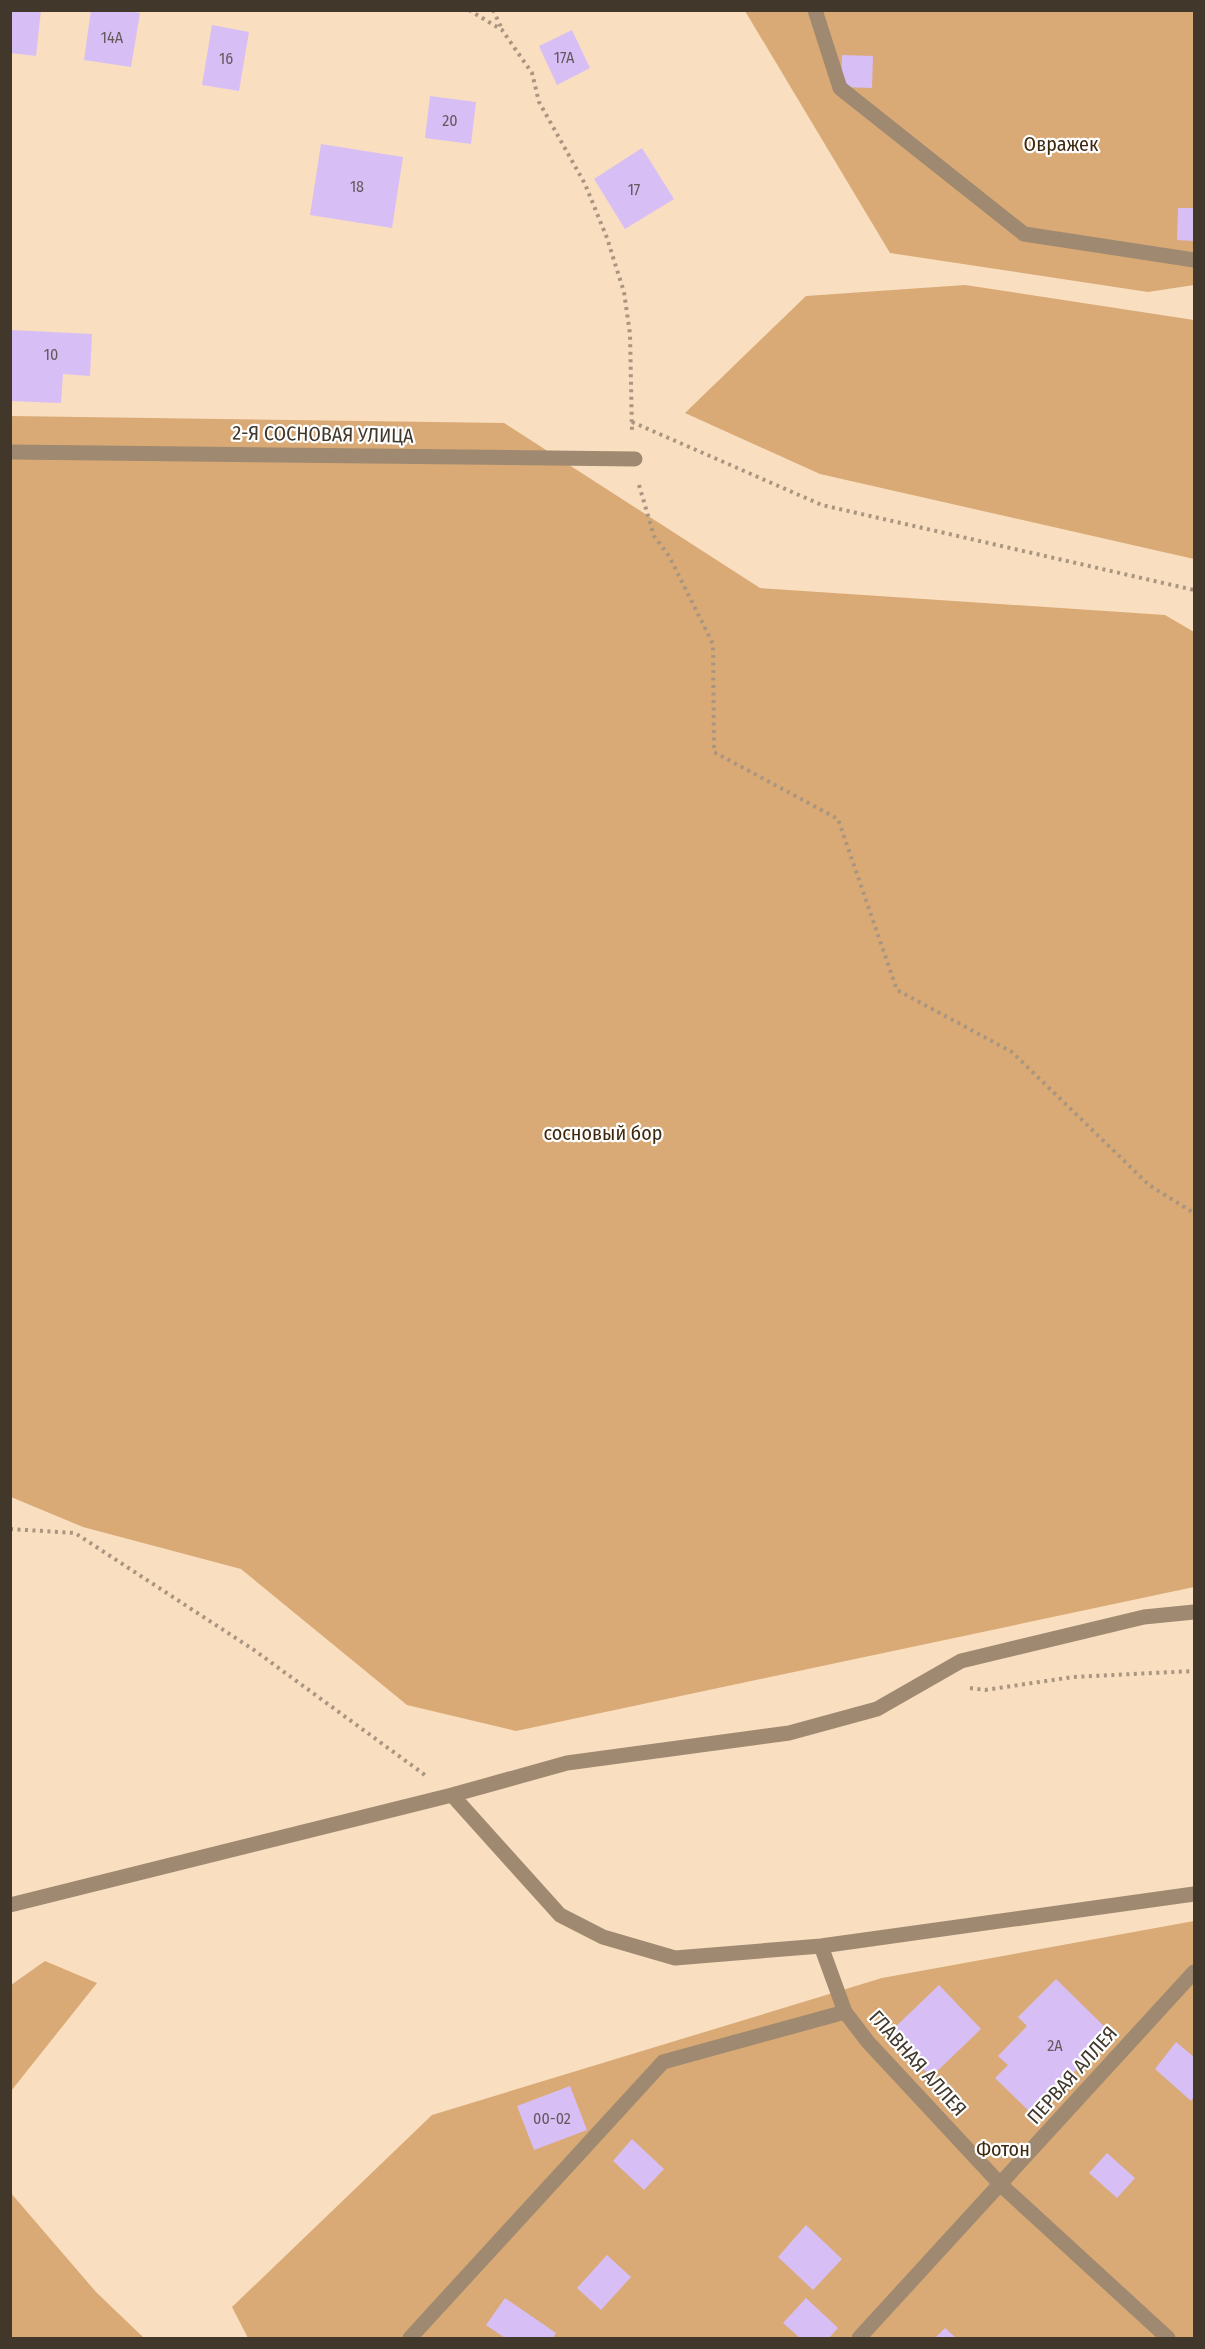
<svg xmlns="http://www.w3.org/2000/svg" width="1205" height="2349" font-family="'Fira Sans Condensed',sans-serif">
	<rect width="100%" height="100%" fill="#f9dec0"/>
	<path fill="#d9aa75" d="M745,11H1194V285L1148,292L890,253Z
		M965,285L1194,320V559L820,474L685,413L806,296Z
		M10,416L504,423L760,588L1165,615L1194,632V1587L516,1731L407,1705L241,1569L83,1527L11,1497Z
		M1194,1921V2338H248L232,2307L432,2115L882,1978Z
		M45,1961L97,1983L11,2091V1985Z
		M10,2192L96,2292L144,2338H11Z"/>
	<path fill="#d7bff5" d="M10,10H41L36,56L10,53Z
		M91,10H122L140,13L131,67L84,60Z
		M212,25L249,32L239,91L202,85Z
		M572,30L590,68L557,85L539,46Z
		M842,55L873,56L872,88L841,87Z
		M430,96L476,102L471,144L425,138Z
		M321,144L403,157L392,228L310,215Z
		M642,148L674,199L625,229L594,179Z
		M1178,208H1194V241L1177,240Z
		M10,330L92,334L90,376L63,374L61,403L10,401Z
		M1056,1979L1112,2034L1032,2114L995,2078L1008,2065L998,2056L1027,2026L1018,2017Z
		M939,1985L981,2029L931,2077L889,2033Z
		M1176,2042L1194,2057V2097L1191,2101L1155,2069Z
		M570,2086L587,2130L534,2150L517,2106Z
		M632,2139L664,2169L644,2190L613,2161Z
		M1107,2153L1135,2178L1117,2198L1089,2173Z
		M806,2225L842,2259L813,2290L778,2257Z
		M607,2255L631,2277L601,2310L577,2288Z
		M505,2298L556,2333L553,2338H505L486,2325Z
		M806,2298L838,2328L829,2338H800L783,2323Z
		M945,2328L956,2338H935Z"/>
	<g fill="none" stroke-linecap="round" stroke-linejoin="round">
		<path stroke="#aa9680" stroke-width="4" stroke-dasharray="3 4.5" stroke-linecap="butt" d="M469,10L502,30L532,73L539,102L585,184L607,238L624,292L630,334L632,433
			M493,10L502,29
			M632,422L822,505L1194,590
			M639,485L654,536L669,556L713,644L714,752L838,819L897,990L1012,1052L1149,1185L1194,1213
			M10,1529L75,1533L254,1650L425,1775
			M970,1688L985,1690L1073,1677L1194,1671"/>
		<path stroke="#9f8971" stroke-width="15" d="M815,10L840,88L1024,234L1194,260
			M10,452L635,459
			M452,1795L560,1915L603,1937L675,1958L821,1946L1194,1894
			M10,1905L452,1795L567,1763L789,1733L877,1709L961,1661L1144,1617L1194,1612
			M821,1946L845,2012L868,2042L1001,2185L1168,2338
			M410,2338L663,2062L845,2012
			M859,2338L1194,1972"/>
	</g>
	<g text-anchor="middle" dominant-baseline="central" stroke-width="4.5" stroke-linejoin="round" paint-order="stroke">
		<g font-size="16" fill="#66595e">
			<text x="112" y="37">14А</text>
			<text x="564" y="57">17А</text>
			<text x="226" y="58">16</text>
			<text x="450" y="120">20</text>
			<text x="357" y="186">18</text>
			<text x="634" y="189">17</text>
			<text x="51" y="354">10</text>
			<text x="1055" y="2045">2А</text>
			<text x="552" y="2118">00-02</text>
		</g>
		<g font-size="20" fill="#3e280e" stroke="#fff">
			<text x="1061" y="144">Овражек</text>
			<text x="603" y="1133">сосновый бор</text>
			<text x="1003" y="2149">Фотон</text>
		</g>
		<g font-size="20" fill="#41372b" stroke="#fff">
			<text transform="translate(323 434) rotate(1)">2-Я СОСНОВАЯ УЛИЦА</text>
			<text transform="translate(918 2063) rotate(48)">ГЛАВНАЯ АЛЛЕЯ</text>
			<text transform="translate(1072 2075) rotate(-48)">ПЕРВАЯ АЛЛЕЯ</text>
		</g>
	</g>
	<rect width="1205" height="2349" fill="none" stroke="#41372b" stroke-width="24"/>
</svg>
